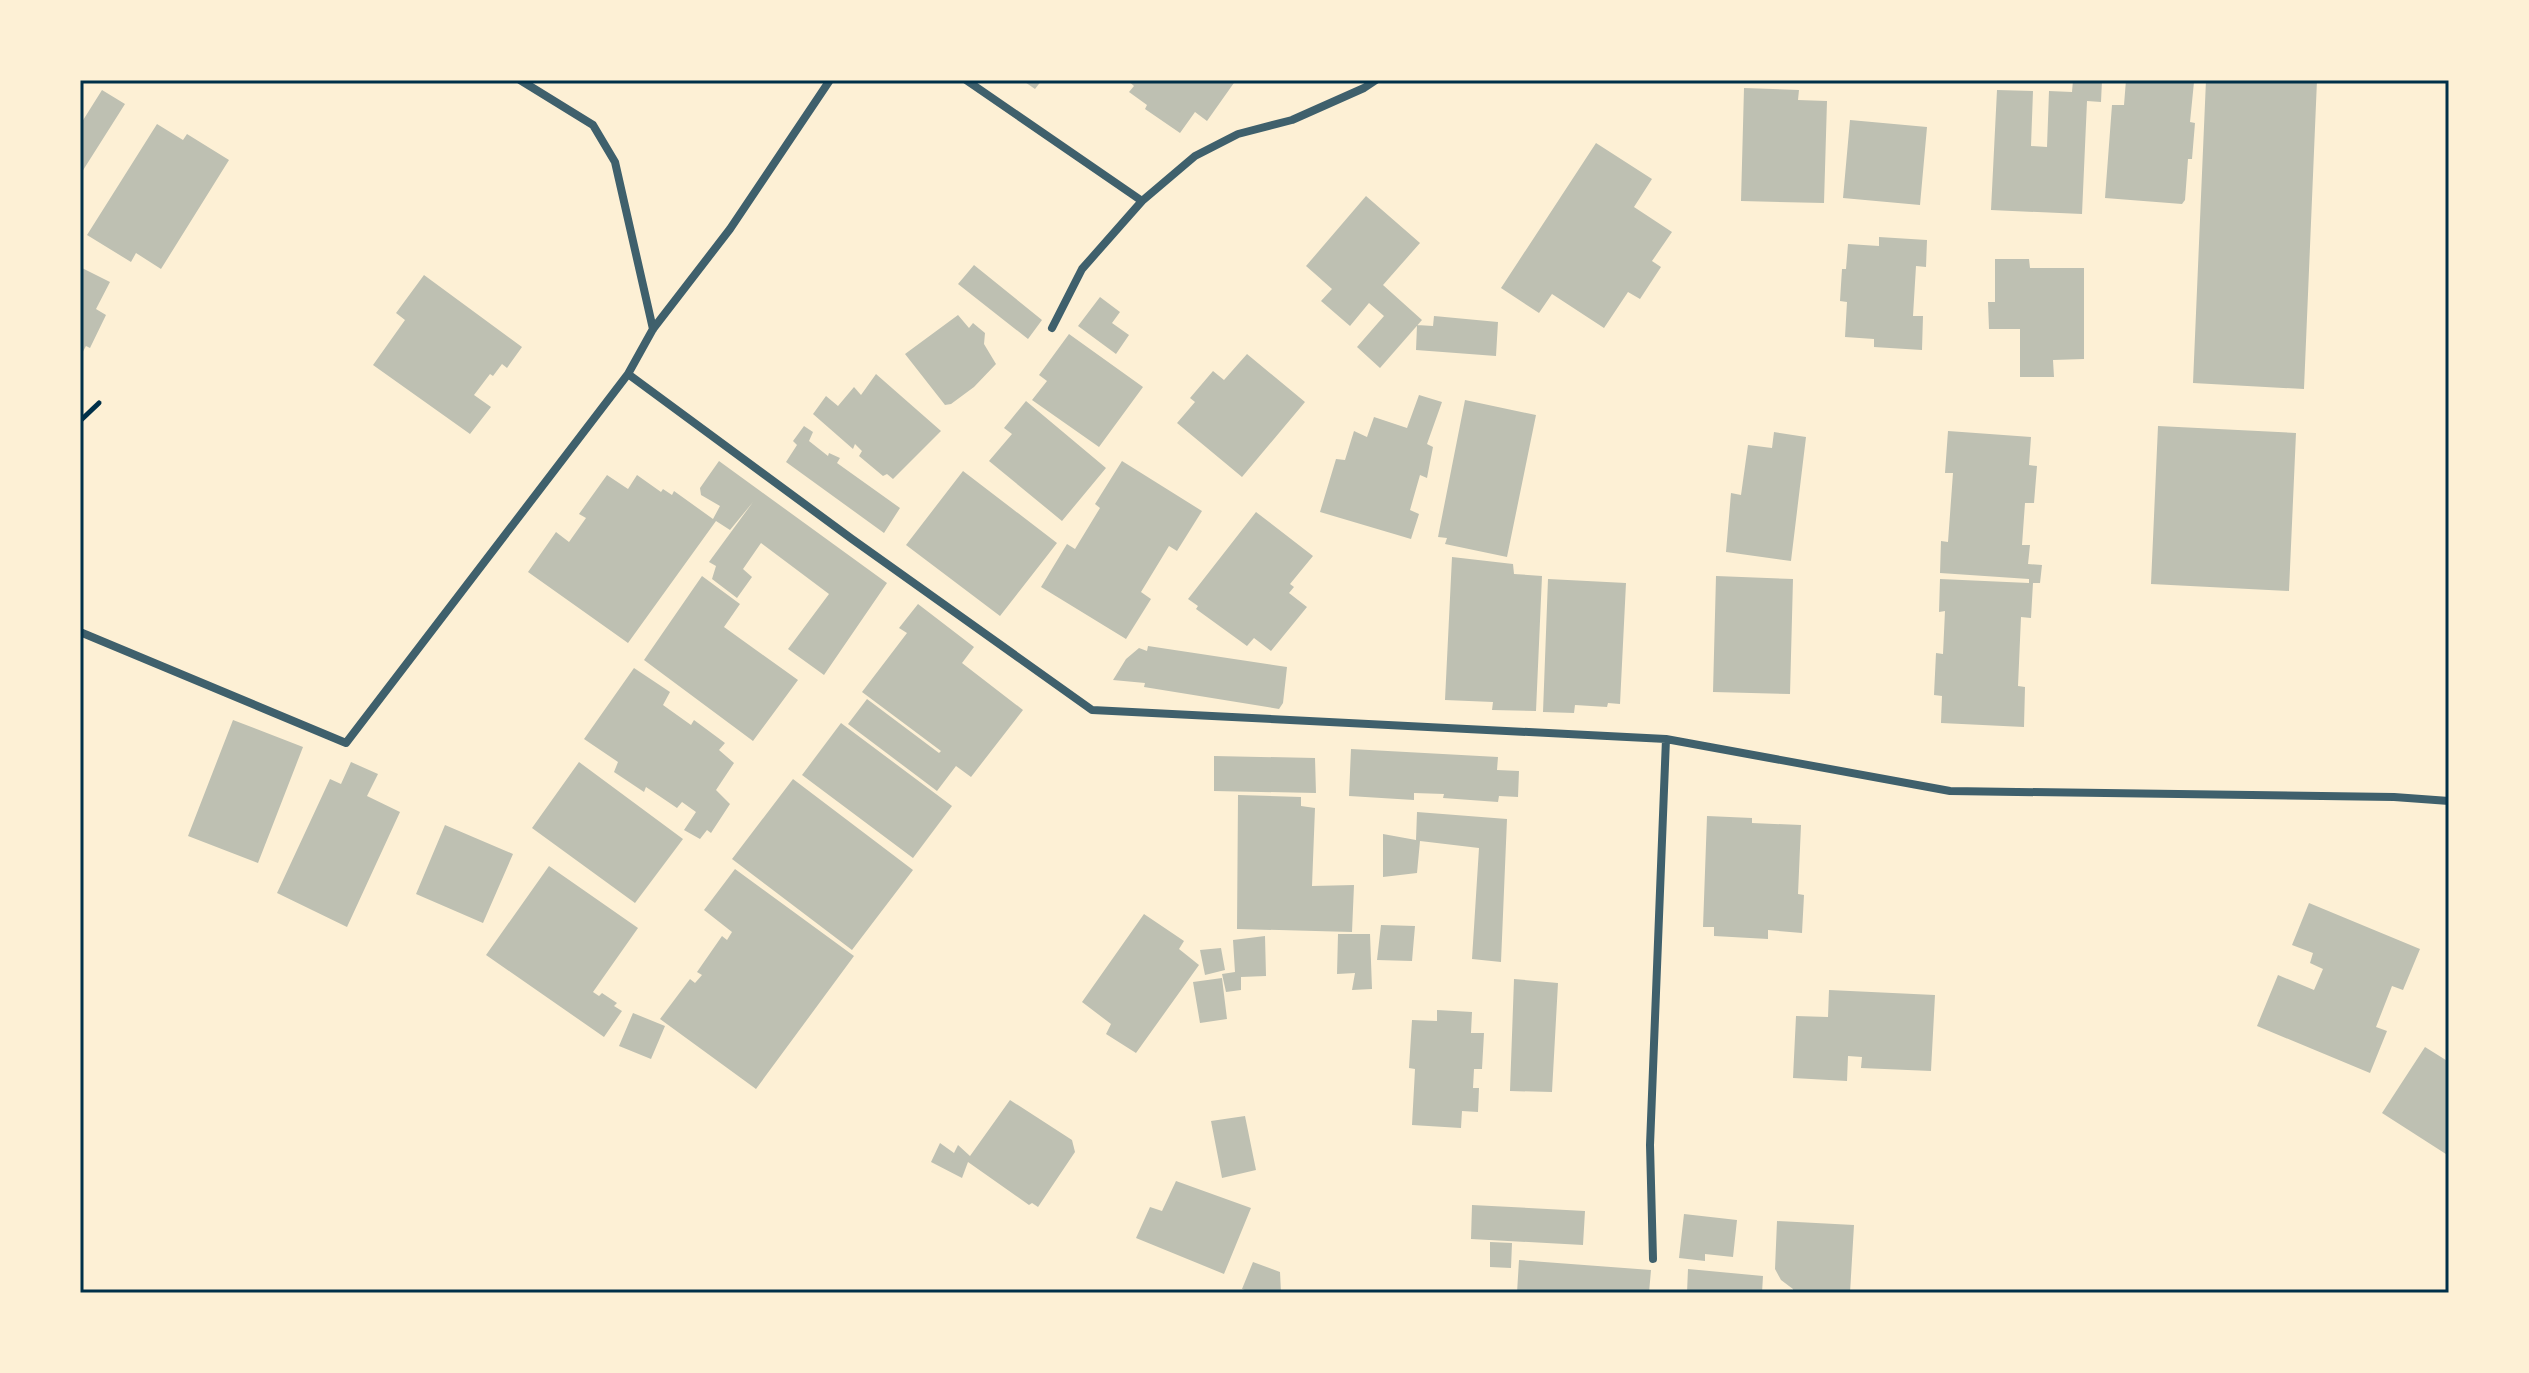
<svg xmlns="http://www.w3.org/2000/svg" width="2529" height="1373" font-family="'Fira Sans',sans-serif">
	<rect width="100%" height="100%" fill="#fdf0d5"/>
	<path fill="#bec0b2" d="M1022,80H1042L1035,89Z
		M1127,80H1236L1207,121L1195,112L1180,133L1145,109L1147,105L1129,92L1134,86Z
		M2073,80H2102L2101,102L2087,101L2082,214L1991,210L1997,90L2033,91L2031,146L2047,147L2049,91L2072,92Z
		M2126,80L2194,82L2190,122L2195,123L2192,159H2188L2185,200L2182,204L2105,198L2112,105H2124Z
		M2206,80H2317L2304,389L2193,383Z
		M1744,88L1799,90L1798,100L1827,101L1824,203L1741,201Z
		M102,90L125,104L80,175V125Z
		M1850,120L1927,127L1920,205L1843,198Z
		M157,124L183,140L187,134L229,160L161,269L136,253L131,262L87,235Z
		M1596,143L1652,179L1634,207L1672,232L1652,261L1661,267L1640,299L1628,292L1604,328L1552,294L1539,313L1501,288Z
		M1366,196L1420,243L1383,285L1422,320L1380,368L1357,347L1384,316L1369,303L1350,326L1321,301L1332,289L1306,266Z
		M1879,237L1927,240L1926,267L1916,266L1913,316H1923L1922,350L1874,347V339L1845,337L1847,302L1840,301L1842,269H1846L1848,244L1879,246Z
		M1995,259H2029L2030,268H2084V359L2053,360L2054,377H2020V329H1989L1988,302H1995Z
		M974,265L1042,320L1028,339L958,284Z
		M80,267L110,282L96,309L106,315L90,348L86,346L80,357Z
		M424,275L522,347L507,368L502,364L493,376L490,374L474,395L491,407L470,434L373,365L405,320L396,313Z
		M1100,297L1120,312L1112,323L1129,335L1116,354L1078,326Z
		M958,315L969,328L973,323L985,333L984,344L996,364L974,387L951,404L945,405L905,354Z
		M1434,316L1498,322L1496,356L1416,350L1417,325L1433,326Z
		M1069,334L1143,387L1099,447L1032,400L1047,381L1039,375Z
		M1247,354L1305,402L1242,477L1177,423L1195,402L1190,398L1213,371L1224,380Z
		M876,374L941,431L893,479L887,474L883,476L859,456L862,451L855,444L853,449L813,414L826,396L838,406L854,387L861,395Z
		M1419,395L1442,402L1427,444L1433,447L1427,478L1420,475L1410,510L1419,514L1411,539L1320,512L1336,459L1345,460L1354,431L1367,437L1374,417L1407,428Z
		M1465,400L1536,415L1507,557L1445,544L1447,538L1438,537Z
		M1026,401L1106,468L1062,521L989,461L1012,434L1004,428Z
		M804,426L813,432L809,441L828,456L829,453L840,458L837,463L900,508L884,533L786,462L797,445L793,441Z
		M2158,426L2296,433L2289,591L2151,584Z
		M1948,431L2031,437L2029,465L2037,466L2034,503H2025L2022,545H2030L2028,564L2042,565L2040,583H2033L2031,618L2021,617L2018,686L2025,687L2024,727L1941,723L1942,696L1934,695L1936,653L1943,654L1945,611L1939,612L1940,579L2029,583V579L1940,573L1941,541L1948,542L1953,473H1945Z
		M1774,432L1806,437L1791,561L1726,552L1731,493L1741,495L1748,445L1772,448Z
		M719,461L887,583L824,675L788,649L829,594L761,543L743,569L752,577L737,598L712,579L716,566L709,562L753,502L730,530L716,521L628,643L528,572L556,532L569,542L586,518L579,514L607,475L628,489L637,475L661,492L663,489L672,495L674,491L713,519L720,506L701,495L700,488Z
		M1122,461L1202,511L1177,551L1169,546L1141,592L1151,599L1126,639L1041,587L1067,544L1075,549L1100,508L1095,504Z
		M963,471L1057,543L1000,616L906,545Z
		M1256,512L1313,556L1290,584L1294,587L1289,593L1307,607L1271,651L1254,638L1247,646L1196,609L1198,606L1188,599Z
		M1452,557L1513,564L1514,574L1542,576L1536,711L1492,710L1493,702L1445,700Z
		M702,576L740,604L724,627L798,680L753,741L644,660Z
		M1716,576L1793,579L1790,694L1713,692Z
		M1548,579L1626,583L1620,704L1608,703L1607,707L1575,705L1574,713L1543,712Z
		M918,604L974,647L962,663L1023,710L971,777L956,766L937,791L848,724L867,699L939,753L941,751L862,692L907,633L899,628Z
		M1148,646L1287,667L1283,703L1279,709L1144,687L1145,683L1113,680L1126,659L1139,648L1147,651Z
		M634,668L670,692L663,705L691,725L694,720L725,743L719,750L734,763L716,790L730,804L711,833L707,830L700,839L684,830L696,812L682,802L677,808L646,787L644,792L614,772L618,762L584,739Z
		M233,720L303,747L258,863L188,836Z
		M841,723L952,806L913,858L802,775Z
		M1351,749L1498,757L1497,770L1519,771L1518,797L1499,796L1498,802L1443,798L1444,794L1414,793V800L1349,796Z
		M1214,756L1315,758L1316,793L1214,791Z
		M351,762L378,774L367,796L400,812L347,927L277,893L330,779L341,784Z
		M579,762L683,839L635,903L532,828Z
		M793,779L913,870L852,950L732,859Z
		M1238,795L1301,797V806L1315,808L1312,886L1354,885L1352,932L1237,929Z
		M1417,812L1507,819L1501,962L1472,959L1479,848L1420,841L1417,873L1383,877V834L1416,840Z
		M1707,816L1752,818V823L1801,825L1798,894L1804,895L1802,933L1768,930V939L1714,936V927H1703Z
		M445,825L513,854L483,923L416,894Z
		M549,866L638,928L593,992L599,996L602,993L617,1003L614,1006L622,1011L604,1037L486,955Z
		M735,869L854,956L756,1089L660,1019L690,979L695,983L702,975L697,972L722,936L727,940L732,932L704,910Z
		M2309,903L2420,949L2403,990L2392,986L2376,1027L2387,1031L2370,1073L2257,1026L2278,975L2314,990L2323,969L2310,963L2313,953L2292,945Z
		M1144,914L1184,941L1179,949L1199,965L1136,1053L1106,1034L1111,1024L1082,1002Z
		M1381,925L1415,926L1412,961L1377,960Z
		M1338,934H1370L1372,989L1352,990L1355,973L1337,974Z
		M1265,936L1266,976L1241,977V990L1226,992L1222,974L1235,972L1233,940Z
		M1221,948L1225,970L1205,975L1200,950Z
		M1222,978L1227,1019L1200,1023L1193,982Z
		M1514,979L1558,983L1552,1092L1510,1091Z
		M1829,990L1935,995L1931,1071L1861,1068L1862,1057L1848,1056L1847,1081L1793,1078L1796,1016L1828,1017Z
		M1437,1010L1472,1012L1471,1033H1484L1482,1069H1474L1473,1088H1479L1478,1112L1462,1111L1461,1128L1412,1125L1415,1069L1409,1068L1412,1020L1437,1021Z
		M633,1013L665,1026L651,1059L619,1046Z
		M2425,1047L2449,1062V1156L2382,1113Z
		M1010,1100L1072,1140L1075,1152L1038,1207L1032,1203L1029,1205L968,1162L962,1178L931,1162L940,1143L954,1153L958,1145L970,1156Z
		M1245,1116L1256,1170L1222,1178L1211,1121Z
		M1176,1181L1251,1208L1224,1274L1136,1238L1150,1207L1162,1211Z
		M1472,1205L1585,1211L1583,1245L1471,1239Z
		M1684,1214L1737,1220L1733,1257L1705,1254V1261L1679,1258Z
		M1777,1221L1854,1225L1850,1293H1793V1289L1781,1280L1775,1269Z
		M1490,1242L1512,1243L1511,1268L1490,1267Z
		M1519,1260L1651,1270L1649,1293H1517Z
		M1253,1262L1280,1272L1281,1293H1253L1242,1289Z
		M1688,1269L1763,1276L1762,1293H1687Z"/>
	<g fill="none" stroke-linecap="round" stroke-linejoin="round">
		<path stroke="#003049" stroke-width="5" d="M80,421L99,403"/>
		<path stroke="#3f606c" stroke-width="8" d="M520,80L593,125L615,162L653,329
			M830,80L730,229L653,329L628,374L852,539L1092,710L1666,739L1950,791L2394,797L2449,801
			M966,80L1142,201
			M1052,328L1082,269L1142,201L1195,156L1238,134L1292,120L1364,88L1376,80
			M80,632L346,743L628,374
			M1653,1259L1650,1145L1666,739"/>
	</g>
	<rect width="2529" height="1373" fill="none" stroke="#fdf0d5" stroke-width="164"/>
	<rect x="82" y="82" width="2365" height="1209" fill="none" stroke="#003049" stroke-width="3"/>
</svg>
